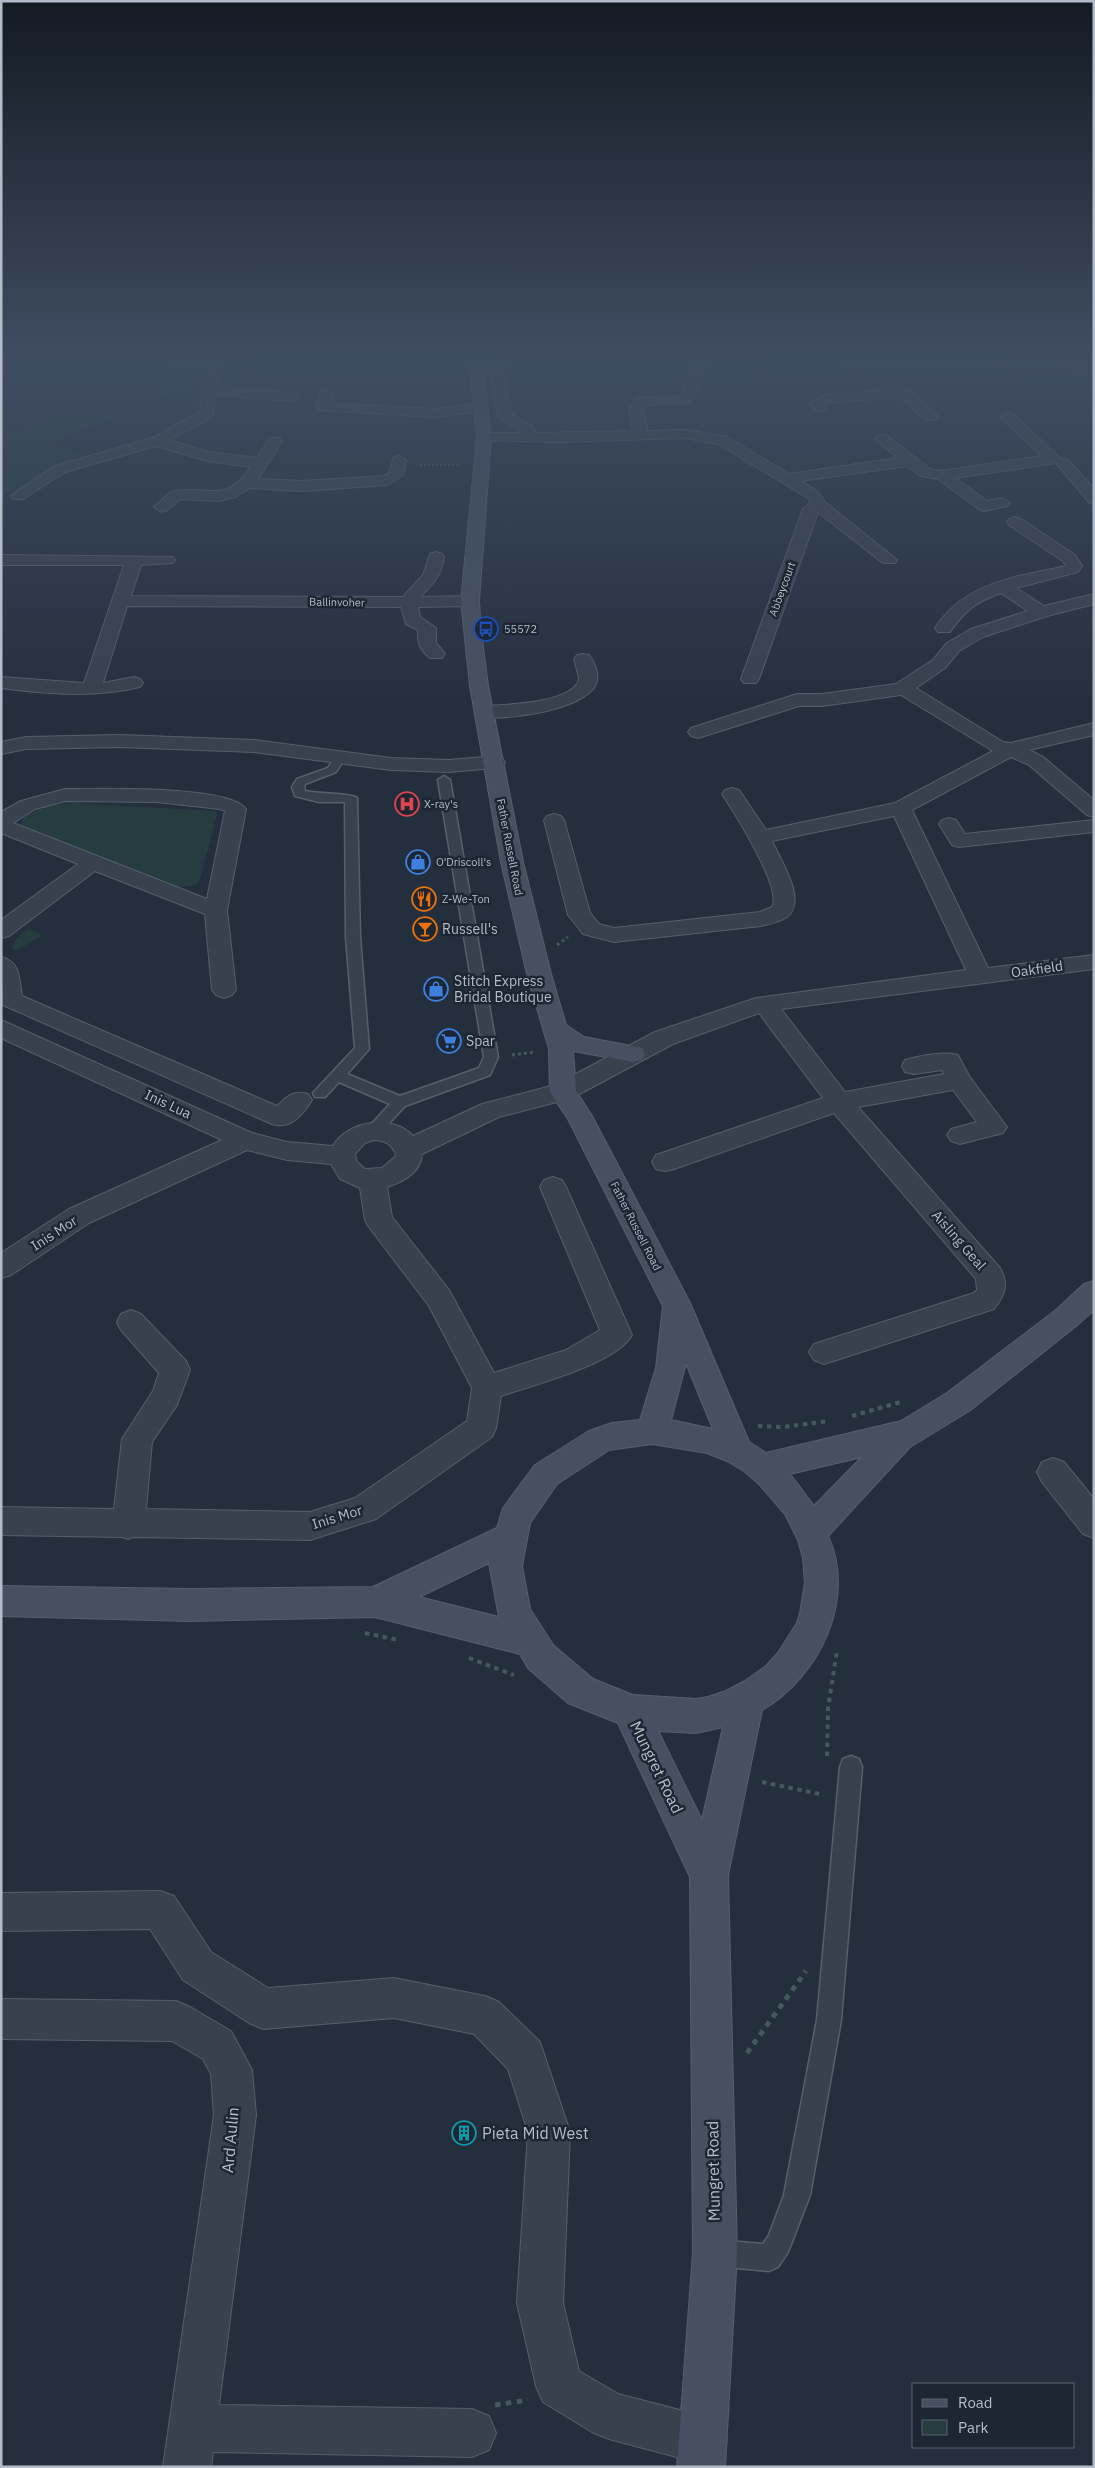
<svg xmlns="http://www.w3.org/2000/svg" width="1095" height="2468" font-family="'IBM Plex Sans',sans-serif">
	<rect width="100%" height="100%" fill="#242f3e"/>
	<path fill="#263c3f" d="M173,363L208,364L195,378L197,398L148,397L165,381Z
		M886,365H976L979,367L978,369H909L901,371L899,375L890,376L884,370Z
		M62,414H100L110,417L111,419L52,443L82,454L70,459L75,462L19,491L5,492L1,495V436Z
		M73,803L215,811L217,814L200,880L195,885L174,888L22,828V819C38,807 53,805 73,803Z
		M28,929L42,935L16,951L12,948L16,939Z"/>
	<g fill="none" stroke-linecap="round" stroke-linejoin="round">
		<g stroke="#565f6c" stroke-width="3">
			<path id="lane" d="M339,755L345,758L336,772L305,784L304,787L305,791C316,794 352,793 357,798L360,937L369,1049L347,1074L400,1096L479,1068L484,1057L438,780L444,776L450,780L498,1057L490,1075L405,1106L378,1135H368L365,1131L390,1104L339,1082L325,1097H315L313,1093L355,1048L346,937L345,802H319L295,796L292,787L297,779L328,768L335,756Z
				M851,1756L859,1759L862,1767L841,2020L810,2195L788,2252L778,2267L769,2271L715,2266L706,2262L702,2253L706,2244L715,2240L763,2244L769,2235L784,2195L817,2020L840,1767L843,1759Z"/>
		</g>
		<g stroke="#565f6c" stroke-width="2">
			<path id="street" d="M214,360H227L218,373L216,387L292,393L299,397L292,401L216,395L212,417L169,440L208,452L257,458L270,438H280L282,441L258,479L302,481L384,476L389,473L394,457L399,456L406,460L403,475L387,485L302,491L250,488L235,497L219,501L180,499L167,510L162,512L154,507L171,492C207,483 223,507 251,467L208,461L156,446L65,472L23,499H13L10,496L55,466L152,438L200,412L204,372Z
				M488,360H501L512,414L532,426L536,433L633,431L629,408L638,398L680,396L697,360H710L690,403L647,405L643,409L648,431L685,430L727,437L789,474L898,458L874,438L881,434L886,435L930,469L942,471L1042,456L1003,420L1001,417L1008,413L1013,414L1061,459L1068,460L1094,489V504L1089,502L1056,463L955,478L987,501L1002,498L1010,503L1007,506L984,511L979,509L938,479L921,476L907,466L801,481L818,492L825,502L897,560L895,563H883L818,512L759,679L756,683H744L741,679L803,509L811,503L808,498L718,444L685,438L559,442L479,440L477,437L479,434L484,433H522L498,416Z
				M863,360H1036L1094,367V375C1014,365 935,361 855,369L848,365L850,362Z
				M888,376L893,377L936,414L938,417L936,420H926L900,397L828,403L824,405L826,408L824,411H814L809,403L825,395L891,390L881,380Z
				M327,390L334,394L330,403L435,409L481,403L488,407L481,411L435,417L317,410L315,407L322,391Z
				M1015,517L1021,519L1075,555L1082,566L1078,572L1016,588L1044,606L1094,594V604L1047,616L983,637L959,651L945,668L916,688L1003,742L1011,743L1094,723V735L1029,750L1043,757L1094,800V817L1087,815L1029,765L1011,757L912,810L988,968L1094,955V969L781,1009L845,1092L944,1074L942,1070L914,1074L905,1072L902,1066L905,1060C921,1056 942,1051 958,1055L969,1076L1007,1127L1003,1133L960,1144L951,1141L947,1135L951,1129L977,1122L953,1090L858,1107L1000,1268C1009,1284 1005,1295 994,1309L824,1364L814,1360L809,1352L814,1344L974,1293L977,1290L976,1279L834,1113L674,1169L665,1171L656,1169L652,1162L656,1155L823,1098L759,1013L673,1044L572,1098L499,1117L422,1154C421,1172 403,1182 387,1187L392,1217L449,1290L494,1373L566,1350L600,1330L540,1187L544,1180L553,1177L562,1180L566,1187L632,1335C616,1364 533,1385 501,1396L496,1428L492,1437L376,1519L310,1540L133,1537L128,1539L122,1537L1,1535V1507L114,1509L122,1439L153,1391L159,1373L121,1330L117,1322L121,1314L131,1310L141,1314L186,1361L190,1370L177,1405L152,1442L146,1509L310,1512L355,1498L467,1421L472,1388L429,1306L369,1227L365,1220L360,1188L340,1179L331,1164L287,1160L247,1150L89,1223L11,1275L1,1278V1253L69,1209L222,1140L1,1038V1020L252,1133L287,1142L333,1146C347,1121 393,1113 413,1136L482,1104L555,1085L655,1032L756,998L966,970L894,816L772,841C780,859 808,901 787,917C780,922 769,924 761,926L614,942L583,934L568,915L544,820L547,816L554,814L561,816L564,820L590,913L599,924L614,928L760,912L772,907C783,889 734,812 722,794L725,790L732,788L739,790L766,830L895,803L993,751L901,695L822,706H799L698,738L691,736L688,732L691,728L797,694H822L896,684L933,660L947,643L971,629L1028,611L1001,593C976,602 965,610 950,632H938L935,628C965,582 1016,577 1066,566L1063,561L1009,525L1007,522L1009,519ZM374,1140C386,1141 393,1144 396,1156L382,1168L365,1169L357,1162L355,1154L365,1143Z
				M436,552L442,554L444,557C441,576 433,584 420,597L470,596L476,597L479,601L476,605L470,606L418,607L420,617L436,628V643L445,654L442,658H430C420,650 417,642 418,630L406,624L401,607L127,606L103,683L134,677L140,679L143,683L140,687C94,698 48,694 1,688V677L84,683L124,565H1V555L173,557L175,560L173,563L141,565L131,596L403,597L423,575L430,554Z
				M583,654L589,655C595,663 600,675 596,684C586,710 502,722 477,716L475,712L477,708L484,706C504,705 576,703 579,678L574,659L577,655Z
				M120,735L254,740L391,758L449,760L495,756L502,758L505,762L502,766L495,768L449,772L391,770L254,752L120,747L26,749L1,754V742L26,737Z
				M65,789C97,789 230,785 246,809L227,910L236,990L232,995L224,998L216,995L212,990L205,914L95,871L9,936L1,938V920L78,864L1,833V812L21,801ZM66,801L157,802L220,809L225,811L207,899L13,823L35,809Z
				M949,818L956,820L965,834L1094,820V832L959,847L952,845L939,824L942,820Z
				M1,957C21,962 19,979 22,996L277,1106C288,1096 293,1090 308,1094L312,1100C303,1115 290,1130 272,1124L3,1005Z
				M1053,1458L1064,1462L1094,1499V1538L1083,1534L1042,1482L1037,1472L1042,1462Z
				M160,1891L174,1896L211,1952L268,1988L394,1978L485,1996L499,2002L540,2042L570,2132L563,2303L579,2371L618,2394L703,2416L720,2423L727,2440L720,2457L703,2464L609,2439L592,2432L543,2402L536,2386L517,2303L528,2132L508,2069L474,2034L394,2018L263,2029L249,2023L183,1980L150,1929L1,1931V1893Z
				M1,1999L176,2001L190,2007L231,2031L252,2070L256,2115L219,2405L472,2409L489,2416L496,2433L489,2450L472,2457L213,2452L211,2467H163L214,2115L211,2074L203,2059L172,2041L1,2039Z"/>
		</g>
		<g stroke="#565f6c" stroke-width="2">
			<path id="secondary" d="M469,360H482L491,437L479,601L481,632L488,686L523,862L551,974L566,1025L584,1037L642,1048L645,1054L642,1060L633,1062L573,1051L576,1091L592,1116L690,1303L749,1442L766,1453L901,1421L947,1393L1056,1310L1084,1284L1094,1281V1310L1076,1326L969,1411L910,1447L828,1536C857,1599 819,1677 762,1710L728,1875L737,2253L725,2467H677L693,2253L690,1877L618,1723L568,1703L528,1668L520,1654L375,1617L190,1621L1,1616V1586L190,1589L373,1587L497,1528L503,1508L535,1465L589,1431L612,1423L640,1420L656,1368L663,1306L568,1119L550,1092L549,1049L527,974L501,862L470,686L461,601L477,437ZM686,1363L713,1429L671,1420ZM652,1444L707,1453L727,1461L744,1471L759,1484L785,1514L798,1540L803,1558L805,1583L800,1613L797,1623L778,1653L766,1666L745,1681L726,1691L708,1697L696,1699L633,1695L593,1679L553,1645L530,1609L522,1566L530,1523L557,1484L609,1450ZM862,1457L814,1506L790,1474ZM489,1563L499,1617L419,1597ZM723,1727L702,1820L658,1731L696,1733Z"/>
		</g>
		<path stroke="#44595c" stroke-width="2" stroke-dasharray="2 2" stroke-linecap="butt" d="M420,465H461"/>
		<path stroke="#44595c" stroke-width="3" stroke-dasharray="3 3" stroke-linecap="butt" d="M557,945L568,937
			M512,1055L535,1052"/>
		<path stroke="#44595c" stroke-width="4" stroke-dasharray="4.5 4.5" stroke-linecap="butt" d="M852,1416L904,1401
			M758,1426L783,1427L829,1421
			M365,1633L398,1640
			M469,1658L514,1675
			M827,1756L828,1708L837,1651
			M762,1782L824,1795"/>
		<path stroke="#44595c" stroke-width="5" stroke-dasharray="5.5 5.5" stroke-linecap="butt" d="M747,2053L806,1971
			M495,2405L528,2400"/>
		<use href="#lane" fill="#38414e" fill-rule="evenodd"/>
		<use href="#street" fill="#38414e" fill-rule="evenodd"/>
		<use href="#secondary" fill="#465061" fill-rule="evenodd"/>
	</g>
	<linearGradient id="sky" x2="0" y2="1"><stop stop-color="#141a22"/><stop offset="0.51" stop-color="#3f4d63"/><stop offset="1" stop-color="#3f4d63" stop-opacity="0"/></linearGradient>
	<rect width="1095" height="706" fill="url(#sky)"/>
	<defs>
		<g id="bus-ring" transform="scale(1.25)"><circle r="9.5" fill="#1d2633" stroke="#1a4fb4" stroke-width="1.5"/><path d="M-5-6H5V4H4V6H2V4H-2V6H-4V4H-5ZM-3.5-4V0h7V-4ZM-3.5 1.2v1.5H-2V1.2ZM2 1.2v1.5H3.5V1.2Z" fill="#1a4fb4"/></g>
		<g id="hospital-ring" transform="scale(1.25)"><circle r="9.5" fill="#1d2633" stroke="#e0444e" stroke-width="1.5"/><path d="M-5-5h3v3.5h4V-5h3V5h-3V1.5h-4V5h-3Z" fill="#e0444e"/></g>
		<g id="shop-ring" transform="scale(1.25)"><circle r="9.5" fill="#1d2633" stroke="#3f7fe0" stroke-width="1.5"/><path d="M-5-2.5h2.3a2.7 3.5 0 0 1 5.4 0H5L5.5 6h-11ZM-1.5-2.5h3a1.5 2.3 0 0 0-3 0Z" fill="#3f7fe0"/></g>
		<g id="restaurant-ring" transform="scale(1.25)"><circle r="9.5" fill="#1d2633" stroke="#e8710a" stroke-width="1.5"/><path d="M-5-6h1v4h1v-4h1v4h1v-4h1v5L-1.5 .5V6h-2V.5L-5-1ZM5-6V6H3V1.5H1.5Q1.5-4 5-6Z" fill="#e8710a"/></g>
		<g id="bar-ring" transform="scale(1.25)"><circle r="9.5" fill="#1d2633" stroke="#e8710a" stroke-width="1.5"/><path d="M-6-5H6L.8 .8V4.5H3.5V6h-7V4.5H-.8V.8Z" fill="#e8710a"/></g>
		<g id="supermarket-ring" transform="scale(1.25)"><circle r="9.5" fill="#1d2633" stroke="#3f7fe0" stroke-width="1.5"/><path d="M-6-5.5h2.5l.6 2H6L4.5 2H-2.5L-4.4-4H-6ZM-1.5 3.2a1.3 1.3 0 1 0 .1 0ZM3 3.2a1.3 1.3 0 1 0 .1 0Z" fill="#3f7fe0"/></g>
		<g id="building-ring" transform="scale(1.25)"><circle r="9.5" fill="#1d2633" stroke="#0f9aa8" stroke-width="1.5"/><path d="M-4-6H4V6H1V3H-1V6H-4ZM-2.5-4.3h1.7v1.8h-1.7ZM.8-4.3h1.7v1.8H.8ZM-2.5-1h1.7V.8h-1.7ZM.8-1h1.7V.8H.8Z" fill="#0f9aa8"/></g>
	</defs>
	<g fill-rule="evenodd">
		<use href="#bus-ring" x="486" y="629"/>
		<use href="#hospital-ring" x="407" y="804"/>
		<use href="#shop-ring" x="418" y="862"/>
		<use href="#restaurant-ring" x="424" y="899"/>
		<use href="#bar-ring" x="425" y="929"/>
		<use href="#shop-ring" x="436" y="989"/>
		<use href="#supermarket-ring" x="449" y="1041"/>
		<use href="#building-ring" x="464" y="2133"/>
	</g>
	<g text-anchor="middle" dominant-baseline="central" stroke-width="5" stroke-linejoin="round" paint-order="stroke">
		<g font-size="11" fill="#b4bcc9" stroke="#1d2633">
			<text transform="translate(782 589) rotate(-70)">Abbeycourt</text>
			<text transform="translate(337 602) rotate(1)">Ballinvoher</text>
			<text transform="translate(510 847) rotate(79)">Father Russell Road</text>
			<text transform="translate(636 1226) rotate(63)">Father Russell Road</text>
		</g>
		<g font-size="11" fill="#b4bcc9" stroke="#1d2633" text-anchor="start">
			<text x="504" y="629">55572</text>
			<text x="424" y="804">X-ray's</text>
			<text x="436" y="862">O'Driscoll's</text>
			<text x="442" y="899">Z-We-Ton</text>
		</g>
		<g font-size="14" fill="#b4bcc9" stroke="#1d2633" text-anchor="start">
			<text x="442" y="929">Russell's</text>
			<text x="454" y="981">Stitch Express<tspan x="454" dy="16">Bridal Boutique</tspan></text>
			<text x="466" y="1041">Spar</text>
		</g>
		<g font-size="14" fill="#b4bcc9" stroke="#1d2633">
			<text transform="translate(1037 969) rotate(-8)">Oakfield</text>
			<text transform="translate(168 1104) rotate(25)">Inis Lua</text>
			<text transform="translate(54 1233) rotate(-33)">Inis Mor</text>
			<text transform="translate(959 1240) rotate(49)">Aisling Geal</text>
			<text transform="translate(337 1517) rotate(-17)">Inis Mor</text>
		</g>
		<g font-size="16" fill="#b4bcc9" stroke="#1d2633">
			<text transform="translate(657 1767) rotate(64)">Mungret Road</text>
			<text transform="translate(230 2140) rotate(-85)">Ard Aulin</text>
			<text transform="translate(713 2171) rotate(-91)">Mungret Road</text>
		</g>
		<g font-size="16" fill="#b4bcc9" stroke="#1d2633" text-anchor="start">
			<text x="482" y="2133">Pieta Mid West</text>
		</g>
	</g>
	<rect width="1095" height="2468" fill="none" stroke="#b4bcc9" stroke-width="5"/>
	<rect x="912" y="2383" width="162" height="65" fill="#1d2633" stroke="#59626f"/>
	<rect x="922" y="2399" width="25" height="8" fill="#465061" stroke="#59626f"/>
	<text x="958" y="2408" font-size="15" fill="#b4bcc9">Road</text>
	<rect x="922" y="2420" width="25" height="15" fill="#263c3f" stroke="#59626f"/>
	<text x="958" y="2433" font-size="15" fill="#b4bcc9">Park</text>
</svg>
